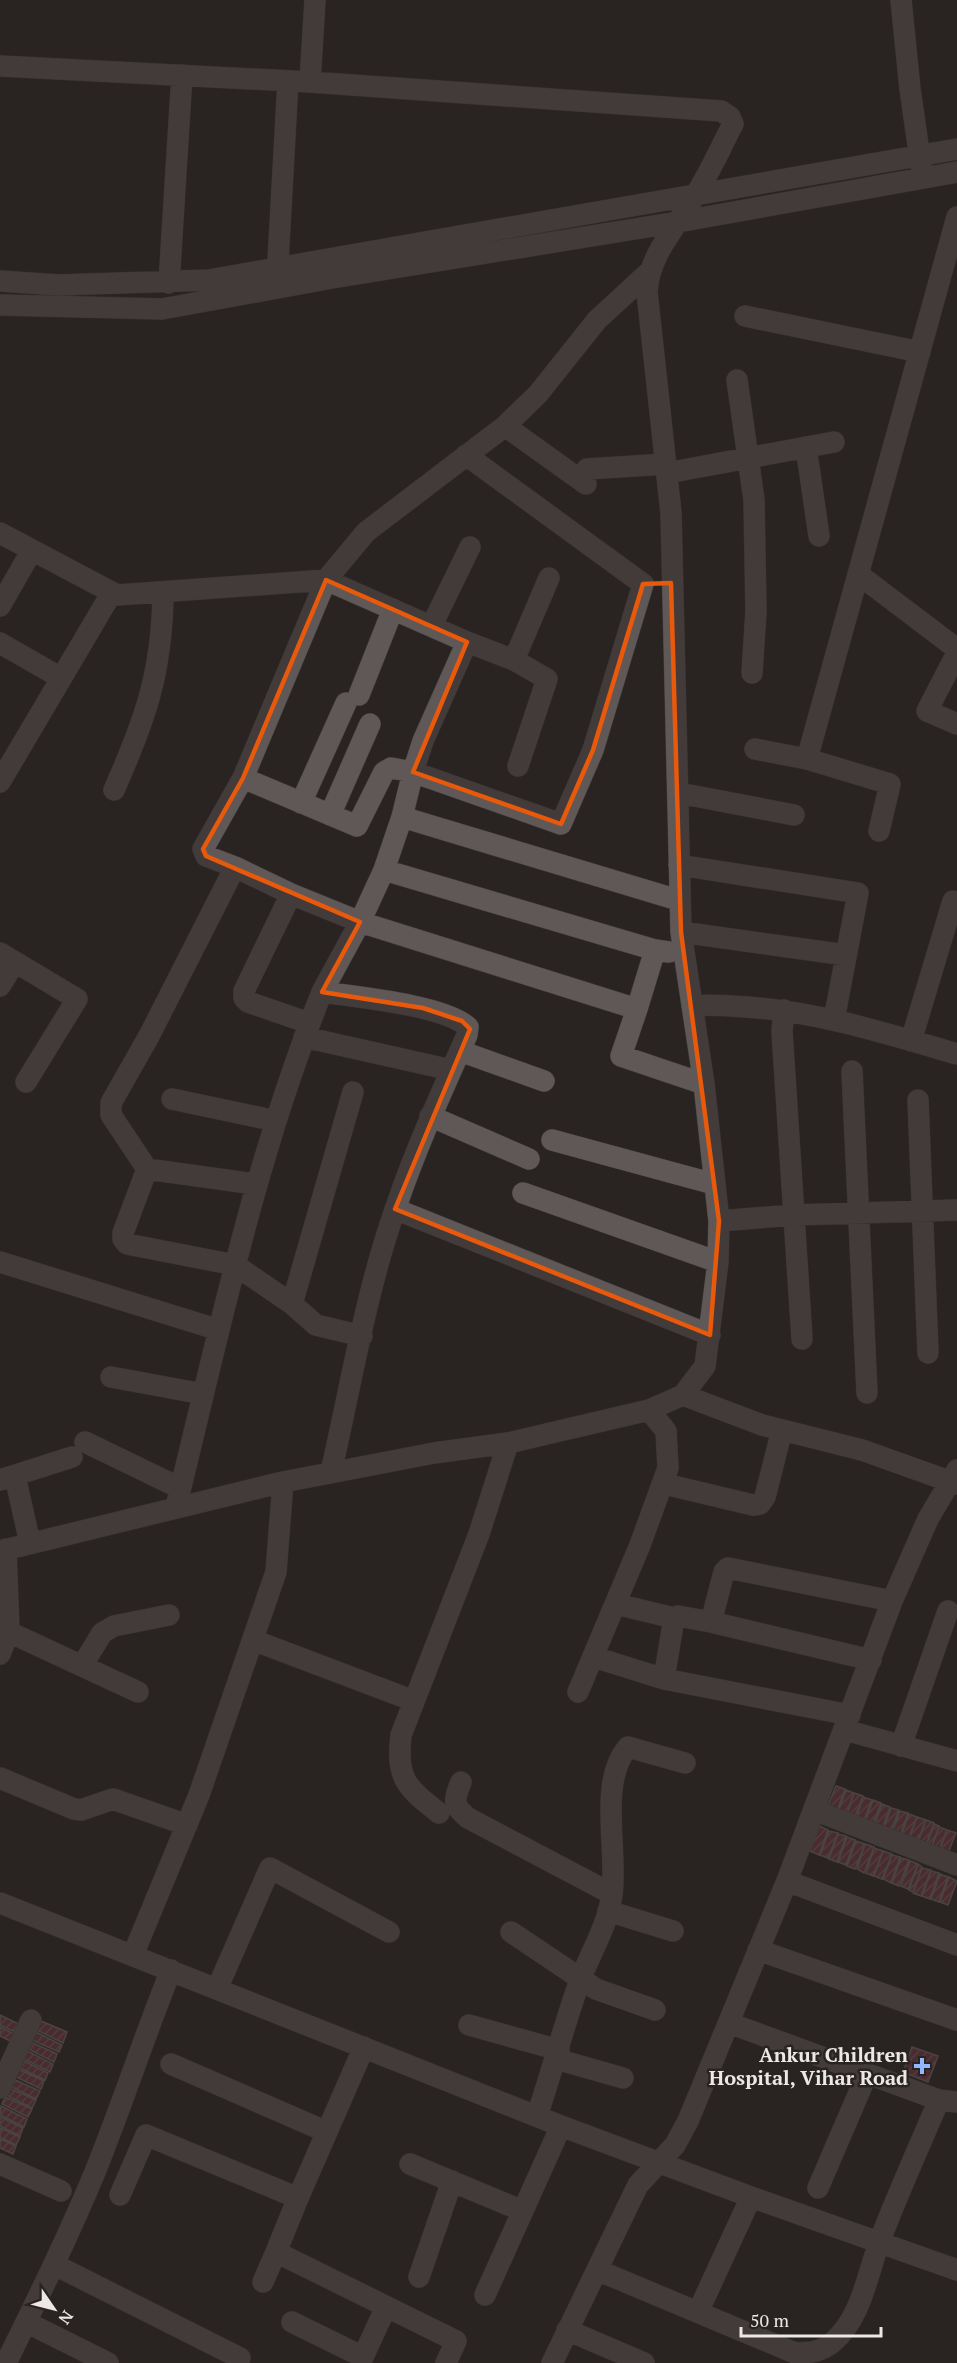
<svg xmlns="http://www.w3.org/2000/svg" width="957" height="2363" font-family="'PT Serif',serif">
	<defs>
		<pattern id="building-hatch" width="6" height="6" patternUnits="userSpaceOnUse" patternTransform="scale(1.5)"><rect width="6" height="6" fill="#70373e"/><path d="M-1 1l2-2M0 6l6-6M5 7l2-2" fill="none" stroke="#85545a"/></pattern>
	</defs>
	<rect width="100%" height="100%" fill="#292422"/>
	<path fill="url(#building-hatch)" stroke="#706969" stroke-width="1.5" d="M836,1786L845,1789L836,1814L826,1810Z
		M846,1790L854,1793L845,1818L837,1815Z
		M854,1793L863,1796L853,1821L846,1818Z
		M863,1797L872,1800L862,1825L855,1822Z
		M873,1800L881,1803L871,1829L864,1825Z
		M882,1804L890,1807L881,1832L873,1829Z
		M891,1808L899,1810L889,1836L882,1833Z
		M900,1811L908,1813L899,1839L891,1836Z
		M909,1814L917,1817L907,1842L900,1839Z
		M917,1817L926,1820L916,1845L908,1842Z
		M926,1820L934,1823L925,1848L917,1845Z
		M934,1824L939,1826L930,1851L925,1849Z
		M819,1826L828,1830L819,1855L810,1851Z
		M939,1827L947,1830L937,1855L930,1852Z
		M947,1830L956,1833L946,1858L938,1855Z
		M829,1831L838,1833L828,1858L820,1855Z
		M838,1834L846,1836L837,1862L829,1859Z
		M847,1837L855,1840L846,1865L838,1862Z
		M856,1841L865,1844L855,1869L847,1866Z
		M865,1844L874,1847L864,1873L857,1869Z
		M874,1848L883,1851L873,1876L866,1873Z
		M883,1851L892,1854L882,1879L874,1876Z
		M892,1855L900,1857L891,1883L883,1879Z
		M901,1858L909,1860L899,1886L892,1883Z
		M910,1861L918,1864L908,1889L901,1886Z
		M918,1864L922,1867L913,1892L909,1890Z
		M922,1868L931,1870L921,1896L913,1893Z
		M931,1871L939,1873L930,1899L922,1896Z
		M940,1874L948,1877L939,1902L931,1899Z
		M949,1877L957,1881L948,1905L940,1902Z
		M0,2015L19,2024L15,2032L0,2025Z
		M41,2021L67,2032L63,2043L37,2030Z
		M0,2027L14,2034L10,2041L0,2036Z
		M36,2032L62,2045L59,2052L32,2040Z
		M31,2042L57,2054L54,2062L28,2049Z
		M912,2047L938,2056L928,2082L903,2072Z
		M27,2051L53,2064L50,2072L24,2059Z
		M22,2060L48,2073L45,2080L18,2067Z
		M18,2069L44,2081L41,2089L14,2076Z
		M13,2079L40,2091L36,2099L10,2086Z
		M9,2088L36,2100L32,2108L6,2095Z
		M5,2097L32,2109L28,2117L2,2104Z
		M1,2106L27,2119L24,2127L0,2115Z
		M0,2117L23,2128L20,2136L0,2126Z
		M0,2128L20,2137L16,2145L0,2137Z
		M0,2139L16,2146L13,2154L0,2148Z"/>
	<g fill="none" stroke-linecap="round" stroke-linejoin="round">
		<g stroke="#464240" stroke-width="22">
			<path id="minor" d="M901,0L910,89L921,166
				M0,66L310,82L721,111L730,117L733,124C721,147 710,172 696,194C677,226 649,254 647,292L671,513L681,932L704,1084L719,1221L718,1262L705,1366L683,1395L649,1410L508,1443L434,1453L283,1482L0,1551
				M310,82L315,0
				M277,279L288,81
				M0,281L59,285L209,280L957,149
				M169,283L182,75
				M0,305L162,309L332,278L678,222L957,172
				M745,316L920,352
				M737,380L754,500L756,611L752,673
				M505,426L586,484
				M806,447L819,536
				M466,455L643,584L593,750L561,824L413,772L402,817L678,900
				M587,469L666,464
				M667,473L834,442
				M0,533L117,595L326,580L366,532L505,426L538,394L597,320L648,273
				M858,574L957,649
				M0,606L32,550
				M432,625L470,547
				M0,643L61,678
				M957,653L927,711L957,724
				M514,660L549,578
				M359,695L393,609
				M755,749L807,759L957,217
				M807,759L890,784L879,831
				M243,778L357,826L384,772L391,768L413,772L423,741L467,642
				M0,782L111,594
				M114,790C145,720 162,673 163,594
				M679,793L794,815
				M301,803L346,703
				M330,815L370,724
				M402,817L384,870L360,922L637,1009L655,950
				M679,865L858,893L834,1020
				M235,867L206,856L203,849L243,778L326,580L467,642L514,660L547,679L518,766
				M384,870L655,950L669,952
				M291,894L244,991V998L248,1002L309,1023
				M681,932L846,955
				M0,953L77,999L26,1082
				M0,986L15,962
				M322,992L360,922L291,894L235,867L149,1036L111,1103V1115L147,1169L123,1233V1239L127,1244L235,1265L292,1304L316,1325L362,1336
				M692,1006C710,1004 728,1006 747,1007C819,1012 888,1034 957,1054
				M637,1009L621,1056L704,1084
				M784,1010L782,1031L802,1339
				M304,1037L451,1070
				M911,1041L953,901
				M460,1051L544,1081
				M852,1071L867,1393
				M172,1099L276,1121
				M918,1100L928,1353
				M430,1116L529,1159
				M552,1140L714,1184
				M147,1169L255,1184
				M523,1193L718,1262
				M395,1209L710,1335
				M719,1221L793,1215L957,1210
				M0,1262L219,1330
				M292,1304L353,1092
				M111,1377L203,1394
				M683,1395L762,1425L862,1450L957,1484
				M85,1442L180,1488
				M15,1476L30,1543
				M0,1480L72,1457
				M673,1486L753,1505L760,1504L765,1497L782,1430
				M176,1507C219,1333 255,1158 322,992C356,997 444,1005 468,1027L467,1035C442,1091 416,1148 396,1207C366,1291 351,1385 331,1472
				M616,1604L674,1618
				M711,1622L871,1660
				M9,1632L138,1692
				M253,1640L414,1701
				M0,1654L9,1632L6,1549
				M594,1657L664,1679L850,1715
				M82,1666L102,1633L114,1626L169,1615
				M664,1679L674,1618L678,1616L711,1622L724,1572L728,1568L892,1601
				M578,1692L640,1545L668,1468L666,1431L649,1410
				M845,1730L957,1761
				M901,1746L948,1611
				M0,1778L74,1809L81,1810L113,1799L187,1825
				M461,1782C454,1800 452,1805 468,1818L612,1894
				M814,1810L957,1865
				M439,1813C406,1787 396,1779 401,1735L479,1534L508,1443
				M787,1881L957,1945
				M0,1903L561,2126L751,2197L957,2270
				M608,1911L673,1931
				M511,1932L596,1989L655,2010
				M758,1950L957,2020
				M133,1955L199,1795L276,1572L283,1482
				M217,1989L270,1868L389,1932
				M729,2023L939,2100L957,2102
				M469,2025L559,2050
				M556,2059L623,2078
				M171,2064L327,2132
				M0,2088L31,2020
				M537,2116C552,2071 564,2025 580,1980C591,1952 608,1925 612,1894C618,1851 598,1781 628,1747L685,1763
				M0,2164L61,2191
				M410,2164L523,2211
				M818,2188L867,2074
				M120,2195L146,2135L298,2198L364,2047
				M298,2198L276,2252L456,2341L446,2363
				M55,2265L240,2358
				M597,2270L795,2353C810,2353 821,2352 833,2342C861,2318 867,2276 879,2243C897,2195 919,2147 939,2100
				M419,2277L452,2181
				M263,2282L276,2252
				M485,2295L561,2126
				M698,2312L751,2197
				M26,2322L108,2363
				M292,2322L363,2357L386,2307
				M567,2330L644,2363
				M6,2363C37,2300 68,2237 95,2172C122,2105 144,2037 171,1970
				M552,2363L638,2185L675,2145L688,2121L787,1881L892,1601L928,1519L957,1470"/>
		</g>
		<use href="#minor" stroke="#5f5856" stroke-width="21"/>
	</g>
	<path d="M0 0H957V2363H0ZM326,580L467,642L413,772L561,824L593,750L643,584L671,583L681,932L719,1221L710,1335L395,1209L470,1029L462,1021L423,1008L322,992L360,922L206,856L203,849L243,778Z" fill="#292422" fill-opacity=".55" fill-rule="evenodd"/>
	<path fill="none" stroke="#e8590c" stroke-width="4.5" stroke-linejoin="round" d="M326,580L467,642L413,772L561,824L593,750L643,584L671,583L681,932L719,1221L710,1335L395,1209L470,1029L462,1021L423,1008L322,992L360,922L206,856L203,849L243,778Z"/>
	<path fill="#92b7fd" stroke="#292422" stroke-width="2" d="M919 2057h6v6h6v6h-6v6h-6v-6h-6v-6h6z"/>
	<g text-anchor="middle" dominant-baseline="central" stroke-width="5" stroke-linejoin="round" paint-order="stroke">
		<g font-size="20" font-weight="bold" fill="#ebe8e6" stroke="#292422" text-anchor="end">
			<text x="908" y="2054">Ankur Children<tspan x="908" dy="23">Hospital, Vihar Road</tspan></text>
		</g>
	</g>
	<g transform="translate(54 2309) rotate(125)" stroke="#292422" stroke-width="4.5" paint-order="stroke">
	<path d="M0-4.5L10 22L0 15L-10 22Z" fill="#ebe8e6"/>
	<text y="-9" font-size="16" font-weight="bold" text-anchor="middle" fill="#ebe8e6">N</text>
	</g>
	<path d="M741 2327v9h140v-9" fill="none" stroke="#ebe8e6" stroke-width="3"/>
	<text x="750" y="2327" font-size="18" fill="#ebe8e6" stroke="#292422" stroke-width="4.5" paint-order="stroke">50 m</text>
</svg>
